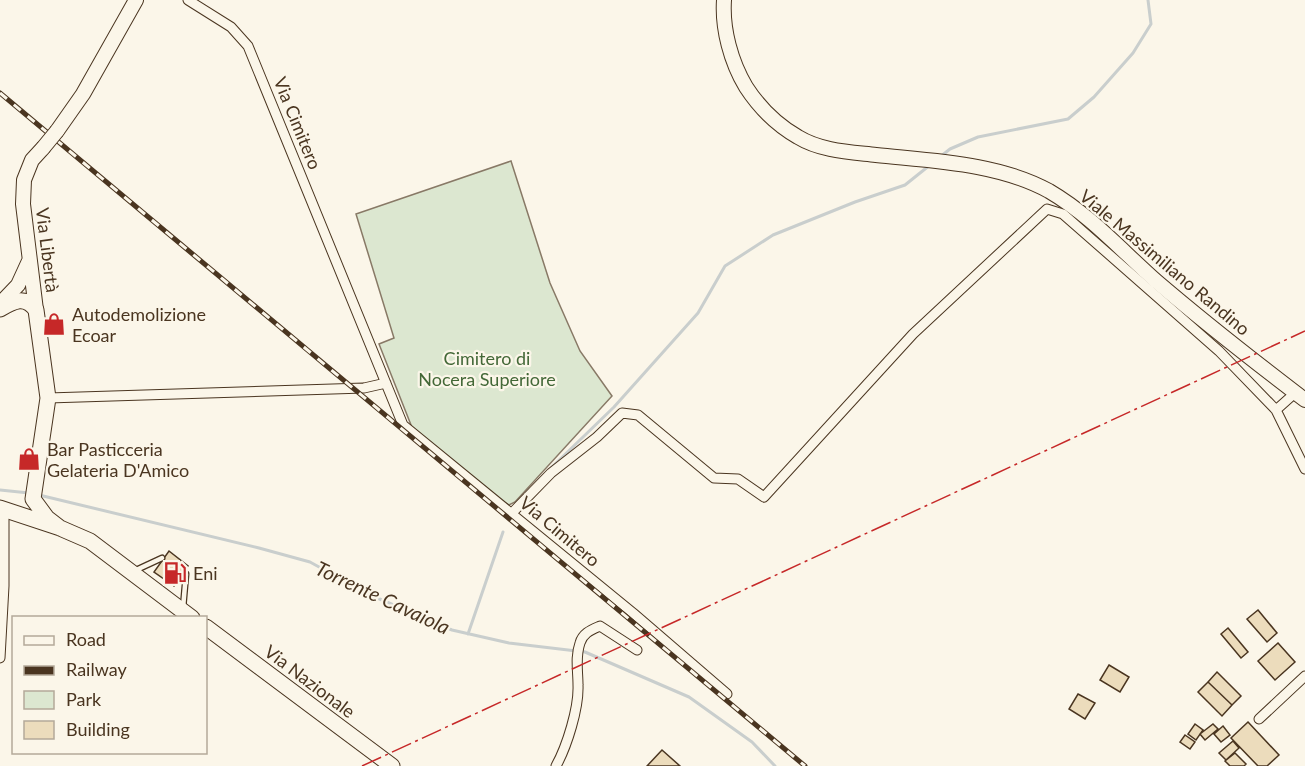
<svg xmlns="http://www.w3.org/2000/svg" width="1305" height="766" font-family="Lato,sans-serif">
	<rect width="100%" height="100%" fill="#fbf6e9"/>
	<path fill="#dce7d0" stroke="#887966" stroke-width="1.5" d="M511,161L550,283L580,351L612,396L515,502L509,505L503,502L413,430L379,344L394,338L356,214Z"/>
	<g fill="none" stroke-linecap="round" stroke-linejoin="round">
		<path stroke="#c9cecd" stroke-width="3" d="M940,157L950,149L978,137L1068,119L1094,97L1133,53L1151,24L1148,0
			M551,468L614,407L698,313L725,266L773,235L855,202L905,185L930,165
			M0,490L29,493
			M39,495L259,548L310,562L368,594L452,630L509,643L585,652L689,697L752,742L775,766
			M468,634L503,532"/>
	</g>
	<path fill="#ecdcbc" stroke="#4a3520" stroke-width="1.5" d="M169,551L188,566L174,586L154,572Z
		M1258,610L1277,633L1267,642L1247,619Z
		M1228,628L1248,652L1241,658L1221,634Z
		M1278,643L1295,662L1275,680L1258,661Z
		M1109,665L1129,677L1120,692L1100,680Z
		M1217,672L1241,696L1232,705L1208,682Z
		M1208,682L1232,705L1222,716L1198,692Z
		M1078,694L1095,703L1085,719L1069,709Z
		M1248,722L1279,755L1267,766H1258L1231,738Z
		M1195,724L1203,730L1196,740L1188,734Z
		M1213,724L1218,729L1205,740L1200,734Z
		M1223,726L1230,735L1221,742L1214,734Z
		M1185,735L1195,742L1190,749L1180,742Z
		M1233,741L1239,748L1226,760L1219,753Z
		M662,750L680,766H647Z
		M1235,753L1246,764L1244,766H1230L1225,761Z"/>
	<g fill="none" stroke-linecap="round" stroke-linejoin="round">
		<g stroke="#4a3520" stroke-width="7">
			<path id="lane" d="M134,571L162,558
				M183,608L186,574"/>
		</g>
		<g stroke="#4a3520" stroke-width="11">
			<path id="street" d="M188,0L231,27L248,46L403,425L633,613L727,694
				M48,398L364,388L386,383
				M1276,410L1295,393
				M512,513L551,473L597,437L622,413L638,415L714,478L738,479L764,497L913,334L1047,209L1063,214L1219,351L1276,410L1305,469
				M0,658L4,586V509
				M1259,719L1305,676
				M556,766C567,746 579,708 578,685C578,671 575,657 580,643C583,633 591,630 600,626L637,650"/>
		</g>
		<g stroke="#4a3520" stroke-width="16">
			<path id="secondary" d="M724,0C722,29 731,62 746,87C759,107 777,125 798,137C821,151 850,152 876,155C933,161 998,163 1049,191C1090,215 1121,250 1156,281C1204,322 1255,362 1305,400
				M57,131L83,94L136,0
				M0,304L18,285L29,261
				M36,310L23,204L24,180L32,160L43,148"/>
		</g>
		<g stroke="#4a3520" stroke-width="17">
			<path id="primary" d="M0,309C14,301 25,295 36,310L48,398L33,499L47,518L60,528
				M0,508L60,528L90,541L192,618
				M206,627L392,766"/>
		</g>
		<use href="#lane" stroke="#fbf6e9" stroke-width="4.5"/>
		<use href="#street" stroke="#fbf6e9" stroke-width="9"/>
		<use href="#secondary" stroke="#fbf6e9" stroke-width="14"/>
		<use href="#primary" stroke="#fbf6e9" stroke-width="15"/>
		<g stroke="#4a3520" stroke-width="5">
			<path id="rail" d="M0,93L805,766"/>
		</g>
		<use href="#rail" stroke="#fbf6e9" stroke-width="3" stroke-dasharray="9" stroke-linecap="butt"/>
		<g stroke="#4a3520" stroke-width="16" stroke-linecap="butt">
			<path id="secondary-bridge" d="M43,148L57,131"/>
		</g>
		<use href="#secondary-bridge" stroke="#fbf6e9" stroke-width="14"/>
		<path stroke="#c62828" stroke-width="1.5" stroke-dasharray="21 4.5 3 4.5" stroke-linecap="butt" d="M362,766L1305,331"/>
	</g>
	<defs>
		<g id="shop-bare" transform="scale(1.8)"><path d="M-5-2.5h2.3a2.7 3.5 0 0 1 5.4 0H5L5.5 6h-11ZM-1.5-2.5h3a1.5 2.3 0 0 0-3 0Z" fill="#c62828" stroke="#fbf6e9" stroke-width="2.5" paint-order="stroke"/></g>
		<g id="fuel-bare" transform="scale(1.8)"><path d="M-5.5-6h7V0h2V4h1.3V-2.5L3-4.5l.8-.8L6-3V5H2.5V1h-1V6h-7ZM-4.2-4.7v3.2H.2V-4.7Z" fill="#c62828" stroke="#fbf6e9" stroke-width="2.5" paint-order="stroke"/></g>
	</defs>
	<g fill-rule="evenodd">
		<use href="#shop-bare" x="54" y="324"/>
		<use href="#shop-bare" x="29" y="459"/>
		<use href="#fuel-bare" x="175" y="573"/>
	</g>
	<g text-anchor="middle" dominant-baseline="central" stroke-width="4.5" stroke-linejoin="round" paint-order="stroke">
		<g font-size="18" fill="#4a3520" stroke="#fbf6e9">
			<text transform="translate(298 123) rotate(68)">Via Cimitero</text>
			<text transform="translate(48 250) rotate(83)">Via Libertà</text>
			<text transform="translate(1165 262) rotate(40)">Viale Massimiliano Randino</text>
			<text transform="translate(560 531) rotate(40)">Via Cimitero</text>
			<text transform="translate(310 681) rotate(37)">Via Nazionale</text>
		</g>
		<g font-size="18" fill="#4a3520" stroke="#fbf6e9" text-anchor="start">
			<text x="72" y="314">Autodemolizione<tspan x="72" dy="21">Ecoar</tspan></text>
			<text x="47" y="449">Bar Pasticceria<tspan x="47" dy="21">Gelateria D'Amico</tspan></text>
			<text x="193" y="573">Eni</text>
		</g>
		<g font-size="18" fill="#436837" stroke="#fbf6e9">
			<text x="487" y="358">Cimitero di<tspan x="487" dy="21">Nocera Superiore</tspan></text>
		</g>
		<g font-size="20" font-style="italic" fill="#4a3520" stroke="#fbf6e9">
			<text transform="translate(383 597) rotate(25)">Torrente Cavaiola</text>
		</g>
	</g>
	<rect x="12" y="616" width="195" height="138" fill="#fbf6e9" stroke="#b4a999" stroke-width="1.5"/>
	<rect x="24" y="636" width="30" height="9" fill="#fbf6e9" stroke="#b4a999" stroke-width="1.5"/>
	<text x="66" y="646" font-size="18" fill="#4a3520">Road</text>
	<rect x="24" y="666" width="30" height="9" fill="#4a3520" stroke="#b4a999" stroke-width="1.5"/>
	<text x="66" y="676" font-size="18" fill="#4a3520">Railway</text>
	<rect x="24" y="691" width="30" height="18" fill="#dce7d0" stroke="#b4a999" stroke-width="1.5"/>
	<text x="66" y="706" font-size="18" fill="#4a3520">Park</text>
	<rect x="24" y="721" width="30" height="18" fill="#ecdcbc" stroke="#b4a999" stroke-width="1.5"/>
	<text x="66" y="736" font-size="18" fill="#4a3520">Building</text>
</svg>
